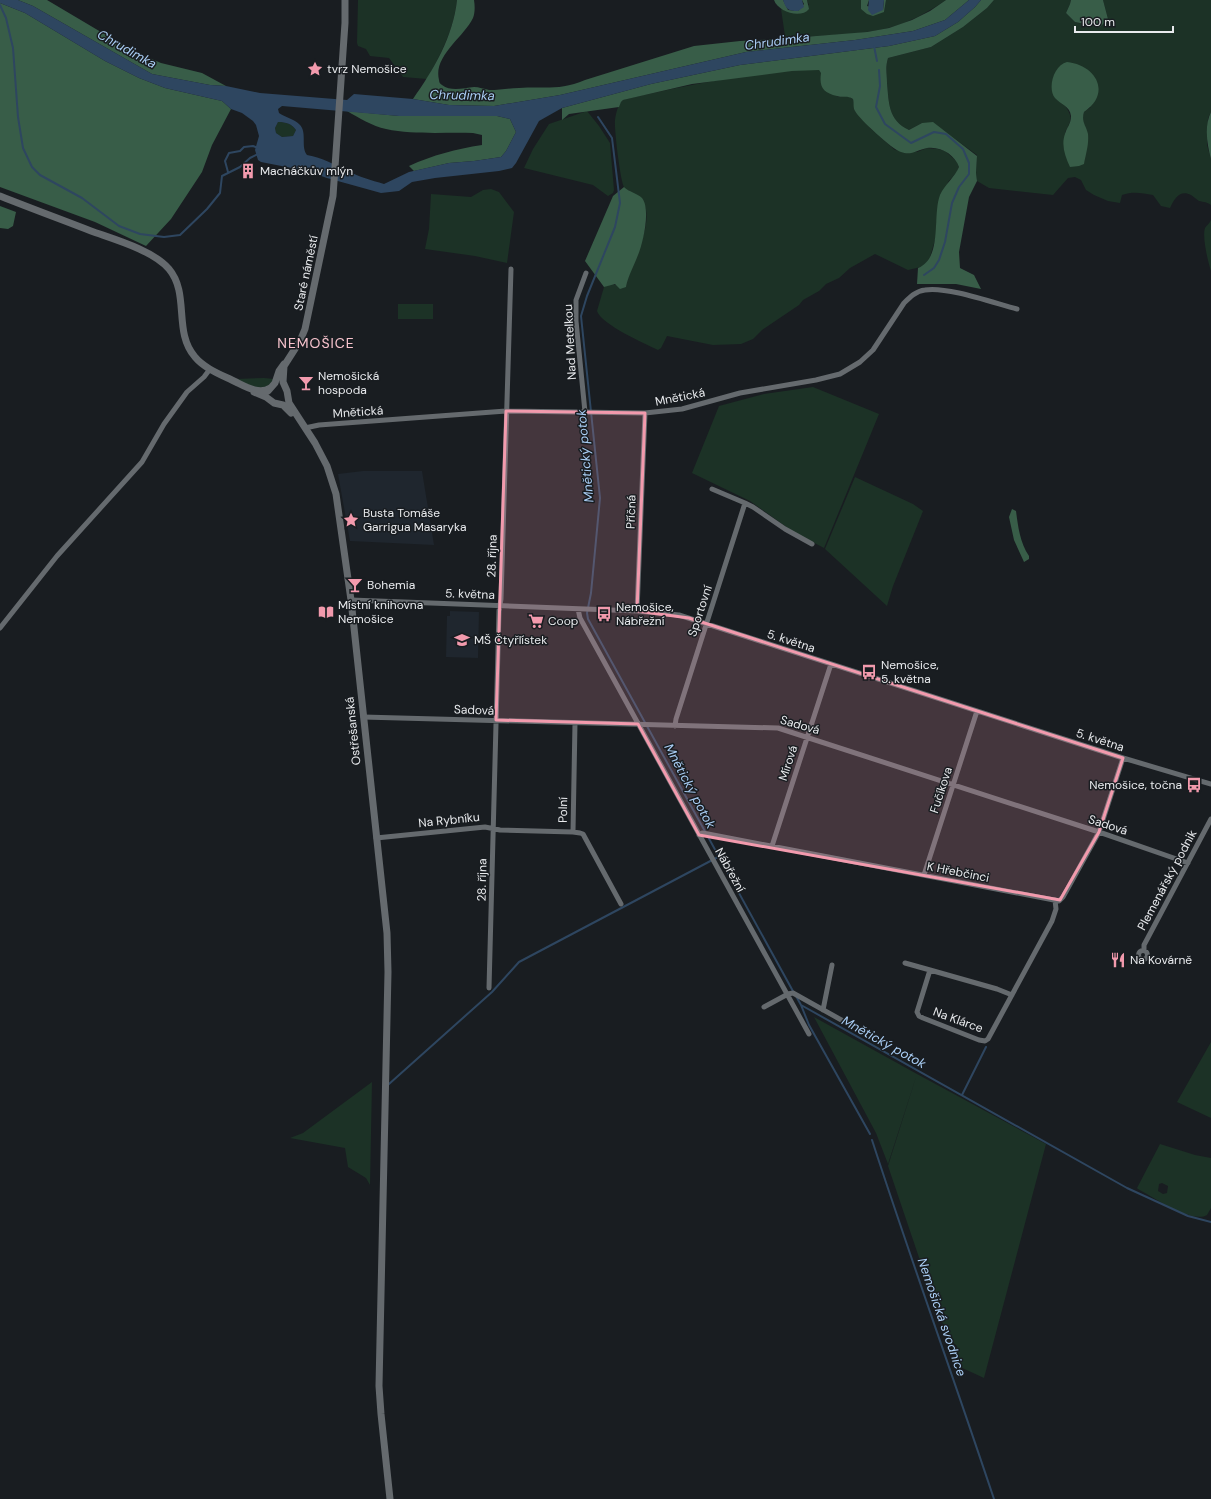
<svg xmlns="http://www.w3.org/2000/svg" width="1211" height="1499" font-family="'DM Sans',sans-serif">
	<rect width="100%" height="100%" fill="#191d21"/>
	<path fill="#1f262e" d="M363,471H422L434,545L350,541L338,474Z
		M450,611L479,612L478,658L446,657L447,616H450Z"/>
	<path fill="#1c3226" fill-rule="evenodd" d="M358,0H457C454,29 441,54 427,79L403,77L389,58L370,56L366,49L358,46L357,43Z
		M807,0H861V9L884,12L886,0H946C928,12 909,23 888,28C860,35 829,35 799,37L789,38L785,36L781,9L793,13L809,5Z
		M994,0H1071L1070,4L1066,13L1075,22L1099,27L1108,19L1103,0H1211V112L1208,118L1207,145L1211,159V205C1207,202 1204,202 1199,201C1196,199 1194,197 1191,195C1180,189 1174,199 1170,208L1161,206L1153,195C1142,193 1133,191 1122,195L1120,203L1108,201L1094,195L1086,190L1081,180L1075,177L1068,178L1053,195L989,188L977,181L976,173L977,155L933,123H922L909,130C888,120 889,103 887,83C887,72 885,69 888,58L931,47L963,27L987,8ZM1063,103L1091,107L1084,112L1082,119L1087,133L1084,163L1065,132C1073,119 1072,115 1063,103Z
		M813,69L819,70L821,72V77L838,97L848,96L853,99L855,111L870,128L895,150L917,152L927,148L938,149L945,151L953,158L957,162L959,167L957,172L948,182L936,224L937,233L930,257L925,266L908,270L875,254L850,268L839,278L826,284L819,291L803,300L799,305L762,330L753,339L741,344L713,345L667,336L661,348L658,350C644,343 602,325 597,311L604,287L611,284L626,287C630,265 650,233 646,210C646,206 640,197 636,195C633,191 626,191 624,187C620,179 614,128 615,120C616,113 618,104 623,100C685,85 749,73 813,69Z
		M587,111L599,126L610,143L614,190L613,193L608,196L593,185L524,168L533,149L549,124Z
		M278,122C286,122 292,124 296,130L293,136L282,137L276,133L275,128Z
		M491,189L499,192L514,212L507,263L475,256L425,249L429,229L431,194L471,197L483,190Z
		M1211,220V271C1208,262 1202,237 1205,228C1206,226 1210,223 1211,220Z
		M398,304H433V319H398Z
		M264,378L274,379C264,395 249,385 236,379Z
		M813,387L879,414L824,548L792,531L750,501L692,473L719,406L764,394Z
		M855,477L913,504L923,511L893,586L887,606L825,549Z
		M814,1017L917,1074L888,1164L876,1133Z
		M1211,1042V1118L1177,1102Z
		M917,1074L1046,1144L984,1378L958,1366L957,1346L946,1336L948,1330C938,1318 929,1301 933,1286L928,1284L888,1166Z
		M372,1082L370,1185L366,1178L348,1167L345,1148L290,1138L303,1133Z
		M1160,1144L1195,1155L1211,1158V1208L1207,1215C1192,1224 1153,1197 1138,1189L1137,1188ZM1162,1183L1168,1186L1167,1193L1163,1194L1158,1191L1159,1184Z"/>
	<path fill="#385d48" d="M18,0H47L133,51L161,63L202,73L226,86L210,85L152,74L33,6Z
		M457,0H474C475,6 475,13 473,18C464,37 433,56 439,80C439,82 440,84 442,85C451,92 464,88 474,87C479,87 484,89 489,90C500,90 509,88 519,88C545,86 560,91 585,80L694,46L740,41L777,39L785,36L791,38L867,32L889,28L912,20L930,11L946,0H969L945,20L913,31L855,40L746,52L560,95L494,106L449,105L413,99C434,69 453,37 457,0Z
		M774,0H783L788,10L798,11L804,4L802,0H807L809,9C801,19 778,12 774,0Z
		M861,0H869L867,6L883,10L884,0H886L884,12L873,16L867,14L861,9Z
		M981,0H994L987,8L963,27L931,47L888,58C885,69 887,72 887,83C889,103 888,120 909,130L922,123L933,122L977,156L976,173L977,181L969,197L959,252L960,268L974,275L981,289L956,284H917L918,268C943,258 932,216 940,195C945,184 955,177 959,167C955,155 941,146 927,148C917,150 911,156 901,152C893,150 859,119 855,111C853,108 854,103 853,99C847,95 844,98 837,96C823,93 819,87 821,73L819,70L792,71L692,84L623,100L621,102L619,107L569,114L562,120V108L651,84L740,65L889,46L935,36L958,22L975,7Z
		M1071,0H1103L1108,19L1100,27L1075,22L1066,13L1070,4Z
		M0,3L25,13L105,61L139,78L165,88L222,101L231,109L212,145L202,172L171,219L146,246L95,222L0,187Z
		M1067,62C1096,65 1112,93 1084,112C1081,122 1086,125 1088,134C1089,145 1086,153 1084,164L1079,166L1070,167C1065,156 1061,145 1065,134C1067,127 1071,124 1071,116C1070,106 1060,104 1055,98C1047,88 1054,65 1067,62Z
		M347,111L399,116H497L510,119L516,132L506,151L501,157L474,161L449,163L414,171L409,166C433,155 456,149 482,145V135L473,133C445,132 414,135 386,129C372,126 359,118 347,111Z
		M1211,112V159C1207,144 1204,126 1211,112Z
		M624,187C629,192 637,193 642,198C651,209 643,243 638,255C634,266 628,276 626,287L620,289L615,284L604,287L585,261L613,196Z
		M0,206L16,212L13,226L8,229L0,228Z
		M1012,509L1016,511C1018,526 1020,543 1029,556V559L1024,562L1014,540L1009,517Z"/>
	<path fill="#2e4660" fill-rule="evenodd" d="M0,0H18L33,6L152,74L210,85L226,86L260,93L347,100L354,94L413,99L449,105L494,106L560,95L746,52L855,40L913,31L945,20L969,0H981L975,7L958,22L935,36L889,46L740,65L651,84L562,108L539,121L516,163L512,168L499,171L435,178L412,182L399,191L381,193L327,178L307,171L261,162L258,160L255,150L259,136L256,125L253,121L242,113L231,109L222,101L165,88L139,78L105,61L25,13L0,3ZM282,106L399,116H497L510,119L516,132L506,151L501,157L474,161L449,163L409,172L384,184C371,180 359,177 348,171C333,164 323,158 307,155C300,146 308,132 299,124C294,119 285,117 279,113L278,109ZM278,122C286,122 292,124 296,130L293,136L282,137L276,133L275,128Z
		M783,0H802L804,7L798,11C788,11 786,9 783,0Z
		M869,0H884L883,10L872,15L868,10Z"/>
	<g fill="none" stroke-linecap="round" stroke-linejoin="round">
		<path stroke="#2e4660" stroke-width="2" d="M0,5L6,18L13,48L18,117L23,148L32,167L40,175L82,198L119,226L140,234L164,237L180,235L207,209L220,193L222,176L240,167L250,158L258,154
			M874,46L877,61
			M879,70L880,86L876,107L885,124L911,143L934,132L946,134L963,149L969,163V174L959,187L952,203L945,242L939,260L934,268L924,275
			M598,117L612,138L620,203L615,227L587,296L581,316L600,498L591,593L587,613L588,619L794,993
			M228,172L225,161L229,153L240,151L244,147L253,146L258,148
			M796,996L801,1005L1127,1188L1188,1216L1211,1222
			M801,1005L809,1025L870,1134
			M389,1084L492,992L519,962L718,857
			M962,1095L986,1047
			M872,1140C911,1260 954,1379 994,1499"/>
		<path stroke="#656a6e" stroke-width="5" d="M585,412L576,321V300L586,273
			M305,428L319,425L506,411L645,413L682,409L740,393L816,380L840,374L860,362L873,350L904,303C910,297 916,291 925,290C946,286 994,303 1017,309
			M745,503L753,507L785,529L812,544
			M351,600L637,611L679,615L1123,758L1211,784
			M578,609L580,618L809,1034
			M637,611L645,413
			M0,628L57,556L142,462L164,424L187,392L204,377L210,369
			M363,717L778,728L1099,832L1188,863
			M575,723L573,832L580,833L583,834L621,904
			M675,726L676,719L745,503L712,489
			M699,835L702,833L708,834L1059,901L1063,897L1099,832L1123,758
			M376,838L485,827L500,830L573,832
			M772,846L831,664
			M924,875L977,711
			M1144,950V945L1211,819
			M1138.5 955a4.5 4.5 0 1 1 9 0a4.5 4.5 0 1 1-9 0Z
			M905,963L930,970
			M489,988L499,611L501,599L511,269
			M1012,995L997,989L930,970L917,1012L919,1016L923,1018L979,1040L985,1041L988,1039L1052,921L1056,909L1055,900
			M764,1007L788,994L793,993L845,1022
			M823,1010L832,965"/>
		<path stroke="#656a6e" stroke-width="7" d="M345,0V23L333,196L305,329L300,341L284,366L283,382L287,391L289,403L315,443L327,466L336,494L351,600L387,933L388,972L379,1386L381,1414L390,1499
			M0,196C30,208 60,219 91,231C113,239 153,250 169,269C190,294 173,332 195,357C205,369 222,375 236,382C246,387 260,395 270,388
			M268,391L275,383L279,371L284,364
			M254,392L266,397L274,403L283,405L291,413"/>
	</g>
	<path fill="#f29aad" fill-opacity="0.2" stroke="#f29aad" stroke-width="3" stroke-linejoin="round" d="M506,411L645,413L637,611L689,618L1123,758L1099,832L1060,900L699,835L638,724L496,720Z"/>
	<defs>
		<g id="sight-bare" transform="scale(1.2)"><path d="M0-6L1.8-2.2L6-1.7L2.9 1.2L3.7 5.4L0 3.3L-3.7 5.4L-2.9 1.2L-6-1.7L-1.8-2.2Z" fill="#f29aad" stroke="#191d21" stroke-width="2.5" paint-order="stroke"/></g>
		<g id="building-bare" transform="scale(1.2)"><path d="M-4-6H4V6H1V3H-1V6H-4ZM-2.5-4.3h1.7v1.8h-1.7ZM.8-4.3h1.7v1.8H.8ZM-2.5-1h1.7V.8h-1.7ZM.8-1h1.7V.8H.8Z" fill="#f29aad" stroke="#191d21" stroke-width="2.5" paint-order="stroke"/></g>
		<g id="bar-bare" transform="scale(1.2)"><path d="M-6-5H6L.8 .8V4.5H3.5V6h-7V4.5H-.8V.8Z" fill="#f29aad" stroke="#191d21" stroke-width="2.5" paint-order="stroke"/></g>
		<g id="library-bare" transform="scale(1.2)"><path d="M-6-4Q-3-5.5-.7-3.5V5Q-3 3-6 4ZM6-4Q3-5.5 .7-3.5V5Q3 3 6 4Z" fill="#f29aad" stroke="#191d21" stroke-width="2.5" paint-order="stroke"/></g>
		<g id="bus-bare" transform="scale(1.2)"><path d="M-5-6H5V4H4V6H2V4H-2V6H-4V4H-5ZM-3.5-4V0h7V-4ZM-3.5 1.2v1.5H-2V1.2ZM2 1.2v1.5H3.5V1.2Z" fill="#f29aad" stroke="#191d21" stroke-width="2.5" paint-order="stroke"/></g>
		<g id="supermarket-bare" transform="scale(1.2)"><path d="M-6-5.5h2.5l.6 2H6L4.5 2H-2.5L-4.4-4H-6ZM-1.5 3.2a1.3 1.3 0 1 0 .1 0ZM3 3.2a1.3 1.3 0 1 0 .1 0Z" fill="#f29aad" stroke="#191d21" stroke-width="2.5" paint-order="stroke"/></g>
		<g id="school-bare" transform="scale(1.2)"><path d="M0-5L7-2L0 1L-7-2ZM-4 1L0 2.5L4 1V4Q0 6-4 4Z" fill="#f29aad" stroke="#191d21" stroke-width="2.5" paint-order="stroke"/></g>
		<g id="restaurant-bare" transform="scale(1.2)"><path d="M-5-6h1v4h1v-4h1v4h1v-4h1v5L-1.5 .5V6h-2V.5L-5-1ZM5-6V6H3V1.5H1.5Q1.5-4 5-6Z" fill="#f29aad" stroke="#191d21" stroke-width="2.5" paint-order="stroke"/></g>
	</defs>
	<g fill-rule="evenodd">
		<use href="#sight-bare" x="315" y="69"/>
		<use href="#building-bare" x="248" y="171"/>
		<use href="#bar-bare" x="306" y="383"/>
		<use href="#sight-bare" x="351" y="520"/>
		<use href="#bar-bare" x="355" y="585"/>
		<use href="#library-bare" x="326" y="612"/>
		<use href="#bus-bare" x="604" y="614"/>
		<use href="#supermarket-bare" x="536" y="621"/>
		<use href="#school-bare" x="462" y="640"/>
		<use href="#bus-bare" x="869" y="672"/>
		<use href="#bus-bare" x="1194" y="785"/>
		<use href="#restaurant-bare" x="1118" y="960"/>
	</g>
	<g text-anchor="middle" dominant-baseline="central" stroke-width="3" stroke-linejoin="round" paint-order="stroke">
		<g font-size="12" fill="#e8eaed" stroke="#191d21" text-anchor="start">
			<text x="327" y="69">tvrz Nemošice</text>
			<text x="260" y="171">Macháčkův mlýn</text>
			<text x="318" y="376">Nemošická<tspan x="318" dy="14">hospoda</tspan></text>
			<text x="363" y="513">Busta Tomáše<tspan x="363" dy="14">Garrigua Masaryka</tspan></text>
			<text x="367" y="585">Bohemia</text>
			<text x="338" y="605">Místní knihovna<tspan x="338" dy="14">Nemošice</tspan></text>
			<text x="616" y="607">Nemošice,<tspan x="616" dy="14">Nábřežní</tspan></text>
			<text x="548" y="621">Coop</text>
			<text x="474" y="640">MŠ Čtyřlístek</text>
			<text x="881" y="665">Nemošice,<tspan x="881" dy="14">5. května</tspan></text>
			<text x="1182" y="785" text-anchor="end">Nemošice, točna</text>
			<text x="1130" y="960">Na Kovárně</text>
		</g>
		<g font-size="12" fill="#e8eaed" stroke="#191d21">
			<text transform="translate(306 273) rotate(-78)">Staré náměstí</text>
			<text transform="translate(570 342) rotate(-93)">Nad Metelkou</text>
			<text transform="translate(680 397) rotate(-11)">Mnětická</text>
			<text transform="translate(358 412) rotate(-4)">Mnětická</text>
			<text transform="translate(631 512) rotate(-88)">Příčná</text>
			<text transform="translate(492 556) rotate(-88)">28. října</text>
			<text transform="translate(470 594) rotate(2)">5. května</text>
			<text transform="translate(700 611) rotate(-72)">Sportovní</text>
			<text transform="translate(791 641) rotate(18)">5. května</text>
			<text transform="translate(474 710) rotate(2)">Sadová</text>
			<text transform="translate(800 725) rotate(16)">Sadová</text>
			<text transform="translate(353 731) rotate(-96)">Ostřešanská</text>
			<text transform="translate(1100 740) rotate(18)">5. května</text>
			<text transform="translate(788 763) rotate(-72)">Mírová</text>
			<text transform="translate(941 790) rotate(-72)">Fučíkova</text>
			<text transform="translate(563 810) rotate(-89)">Polní</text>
			<text transform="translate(449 820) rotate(-6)">Na Rybníku</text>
			<text transform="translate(1108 825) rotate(18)">Sadová</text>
			<text transform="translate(730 870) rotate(61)">Nábřežní</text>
			<text transform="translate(958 872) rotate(11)">K Hřebčinci</text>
			<text transform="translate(482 880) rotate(-89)">28. října</text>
			<text transform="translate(1167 880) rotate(-62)">Plemenářský podnik</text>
			<text transform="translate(958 1020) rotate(20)">Na Klárce</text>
		</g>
		<g font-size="13" font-style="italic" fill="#aacef5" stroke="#191d21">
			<text transform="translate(777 41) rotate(-8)">Chrudimka</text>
			<text transform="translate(127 49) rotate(29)">Chrudimka</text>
			<text transform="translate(462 95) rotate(1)">Chrudimka</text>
			<text transform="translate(585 456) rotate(-95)">Mnětický potok</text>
			<text transform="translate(690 786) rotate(62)">Mnětický potok</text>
			<text transform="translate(884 1042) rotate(29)">Mnětický potok</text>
			<text transform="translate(942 1317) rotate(71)">Nemošická svodnice</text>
		</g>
		<g font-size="14" letter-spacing="1" fill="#f8c4ce" stroke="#191d21">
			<text x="316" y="343">NEMOŠICE</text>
		</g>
	</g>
	<path d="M1075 26v6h98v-6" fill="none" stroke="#e8eaed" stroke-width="2"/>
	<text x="1081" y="26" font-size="12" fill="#e8eaed" stroke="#191d21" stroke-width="3" paint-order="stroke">100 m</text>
</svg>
